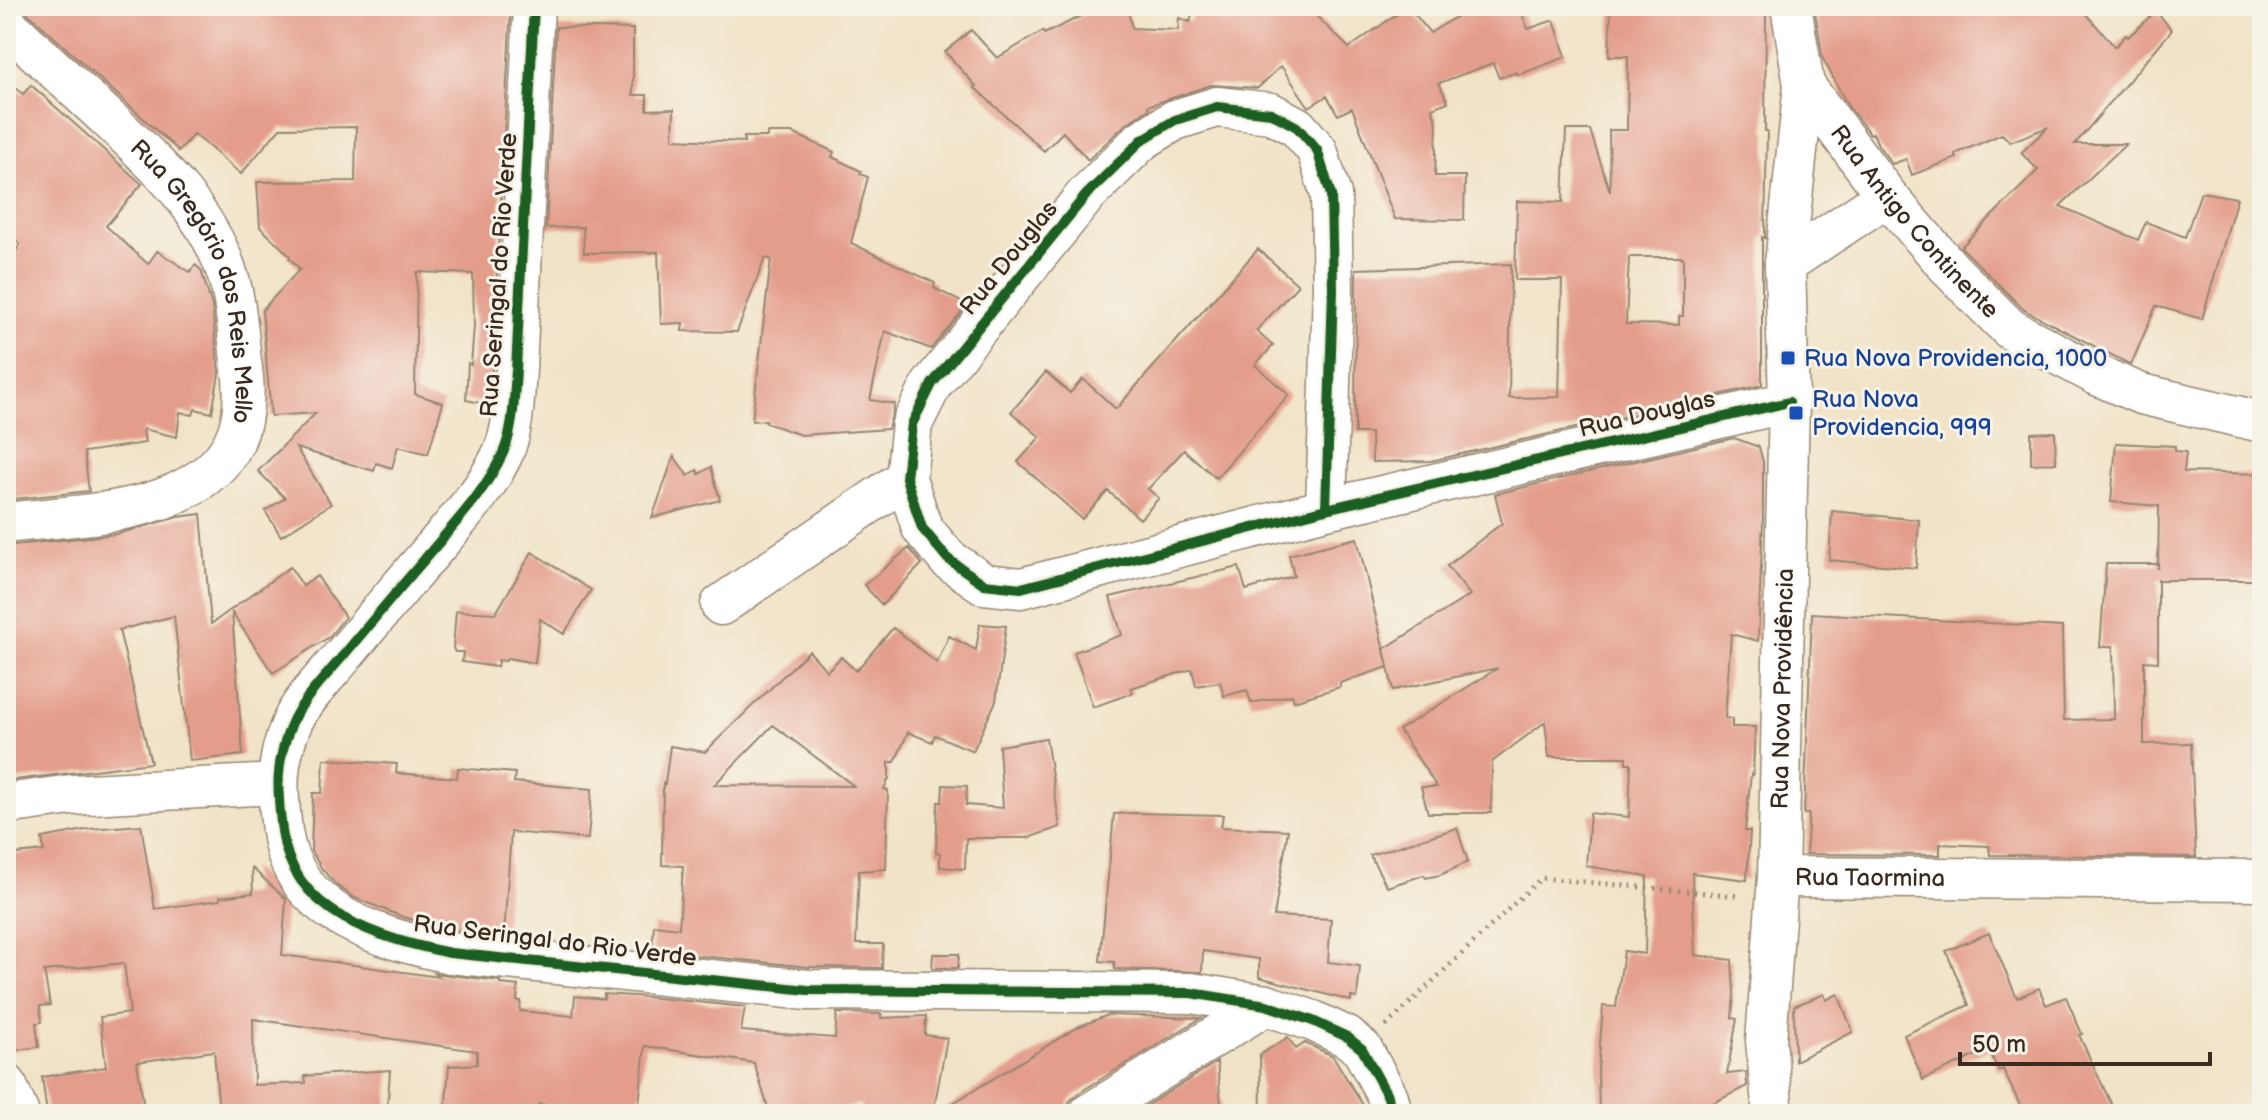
<svg xmlns="http://www.w3.org/2000/svg" width="2268" height="1120" font-family="'Balsamiq Sans',sans-serif">
	<rect width="100%" height="100%" fill="#f7f3e8"/>
	<filter id="ink" filterUnits="userSpaceOnUse"><feTurbulence type="fractalNoise" baseFrequency=".0125" numOctaves="2"/><feDisplacementMap in="SourceGraphic" scale="16" xChannelSelector="R" yChannelSelector="G"/><feConvolveMatrix kernelMatrix="1 2 1 2 8 2 1 2 1" color-interpolation-filters="sRGB"/></filter>
	<filter id="wash" filterUnits="userSpaceOnUse"><feTurbulence type="fractalNoise" baseFrequency=".006" numOctaves="4" result="noise"/><feDisplacementMap in="SourceGraphic" scale="32" xChannelSelector="R" yChannelSelector="G"/><feGaussianBlur stdDeviation="1.8" result="paint"/><feColorMatrix in="noise" values="0 0 0 0 0 0 0 0 0 0 0 0 0 0 0 0 0 1.4 0 .05"/><feComposite in="paint" operator="in"/></filter>
	<g filter="url(#wash)">
		<rect width="100%" height="100%" fill="#f1e3c7"/>
		<g id="blocks">
			<path fill="#e49d8b" fill-rule="evenodd" d="M20,6H511L490,405L466,400L468,363L471,365L474,326L473,274L417,272L415,394L443,403L428,454L398,446L392,468L376,463L374,471L296,448L331,504L281,536L265,511L285,498L258,471L316,413L271,416L262,310L300,269L289,258L290,256L260,227L257,182L355,181L356,127L280,128L241,174L194,134L179,151Z
				M1102,6H1127L1132,28L1178,30L1179,18L1190,22L1194,6H1306L1349,48L1408,6L1430,33L1473,6H1519L1528,29L1554,20L1566,57L1518,75L1517,72L1499,78L1493,63L1439,83L1448,102L1432,108L1437,123L1435,176H1465L1464,220L1395,219L1352,108L1338,115L1327,96L1309,107L1281,66L1258,88L1211,85L1148,106L1149,109L1126,124L1088,160L1063,132L1044,151L974,87L976,86L945,52L971,30L997,58L1043,31L1044,34Z
				M1766,6L1765,131H1767L1765,233V238L1762,237V385L1431,461L1372,462L1371,433H1355L1356,269L1511,264L1509,398L1559,397L1562,280H1515L1517,201L1563,202L1566,130H1590L1610,192L1609,130H1627L1628,56H1609L1611,7ZM1629,257H1683V316H1679V325L1626,324Z
				M1814,6H2079L2115,47L2126,35L2128,37L2156,11L2172,30L2075,144H2126L2060,206L2138,240L2146,222L2185,237L2201,192L2237,198L2202,319L2156,306L2131,365L2024,310L1961,247L2038,170L2021,153L2048,127L2010,142L2002,134L1955,154L1957,158L1912,175L1906,159L1892,164L1878,145L1873,133L1870,134L1848,106L1823,59Z
				M556,27L633,29V95H647V110L674,109L673,139L744,142V137H767V133H793L834,152L832,157L861,171L860,174L868,177L851,243L935,283L934,288L967,305L931,349L885,331L870,400L895,404L888,429L801,435L766,423V420L752,421L771,259L765,258L737,332L682,331L683,323L661,324L658,252L584,253L583,227L546,228Z
				M6,79L23,94L31,85L142,184L106,226L148,264L157,251L190,272L195,265L201,270L212,306L219,374L212,413L195,409L193,415L180,412L177,437L143,429L145,443L84,452L89,491L6,500V268L20,244L6,232Z
				M1258,249L1298,285L1256,331L1273,346L1255,365L1289,395L1216,478L1184,450L1148,489L1159,498L1140,519L1108,491L1082,519L1018,462L1040,437L1011,412L1046,372L1070,393L1083,379L1116,409Z
				M2055,432L2056,463L2031,464V433Z
				M1734,438L1759,447L1763,462V518L1758,641L1731,634L1725,718L1732,719V727H1755L1753,775L1751,774L1745,831H1750L1747,880L1692,873L1695,955L1732,960L1734,994L1732,1018L1737,1019L1727,1074L1746,1072L1747,1086L1709,1105L1713,1114H1599L1598,1070L1603,1006L1616,1007L1624,951L1645,954L1647,876L1586,866L1590,813L1629,817L1631,763H1626V757H1549L1545,722L1492,762L1491,813H1428L1421,787H1437L1399,730L1498,668L1393,690L1388,667L1340,683V687L1294,701L1292,695L1251,703L1247,690L1224,696L1220,682L1196,686L1192,669L1131,688L1133,693L1093,707L1074,652L1122,635L1110,597L1239,567L1246,590L1294,576L1289,555L1357,538L1388,667L1384,649L1470,595L1447,566L1502,523L1495,494Z
				M2116,443L2175,446V451L2186,452L2184,472L2262,474V580H2158V662L2144,661V744L2191,743L2196,857L1990,855L1989,846L1940,844V855L1806,854L1809,814H1804L1812,613L2062,627L2064,720L2114,719L2113,646L2100,647L2106,564H2158V569L2159,506L2111,502Z
				M674,456L688,476L697,470L699,474L711,467L720,500L652,518Z
				M1832,511L1919,520L1916,568L1829,560Z
				M201,514L211,624L290,567L303,586L317,576L345,617L329,637L273,673L232,613L243,755L190,761L174,616L119,630L151,763L6,781V546L117,534L178,517Z
				M909,548L922,564L882,605L864,585Z
				M532,552L591,590L564,634L540,619L535,663L507,658L506,661L498,660L497,667L462,662L463,652H455L453,648L456,611L496,613Z
				M980,624L1006,626L996,701L973,751L935,735L932,742L908,732L895,762H889V778L884,789L888,790L886,869L859,871L856,944H883L882,968L809,967L652,951L654,925L679,928L683,866L662,865L663,783L665,784L670,746L705,752L809,651L827,671L841,657L856,671L893,628L937,663L949,636L976,650ZM773,725L854,786L714,785Z
				M1046,738L1060,827L1028,838H966L965,869L940,867V853L936,852L938,802H942L943,785L967,786L966,805L1003,808L999,746Z
				M324,759L397,764L396,773L457,778L458,768L515,773L514,782L592,789L588,839L511,832L504,935L454,930L403,917L355,898L336,885L322,869L311,851L313,793H322Z
				M1134,813L1223,815L1221,827L1288,830L1274,916L1331,919L1328,962L1360,966L1357,998L1351,997V1001L1259,977V959L1203,951L1202,972L1115,969L1114,962L1100,961L1114,814Z
				M141,825L155,909L220,900V897L253,893L252,868L286,899L282,955L439,977L434,973L500,981V984L518,986L517,1001H521L520,1011L573,1016L575,996L604,999V994L649,997L745,1007L741,1031L835,1038L837,1013L881,1014V1018L926,1016L925,1035L947,1038L933,1114H860L861,1104L823,1114H770L754,1063L645,1046L638,1114H612V1112L539,1104L538,1114L494,1111V1114H445L449,1066L477,1064V1051L253,1019L254,1085L306,1083L305,1076L390,1070L387,1114H219L214,1051L137,1062L145,1114H47L42,1077L106,1067L100,1017L130,1013L124,963L44,971L50,1005L40,1006L42,1022L36,1023L39,1047L11,1051L6,1040V855L44,851L42,838L90,829Z
				M1457,828L1468,862L1440,875L1426,878L1424,875L1387,887L1370,855Z
				M1989,933L2017,998L2039,988L2046,1005L2066,997L2082,1034L2079,1035L2116,1114H2024L2003,1069L1998,1071L1989,1049L1923,1080L1904,1035L1969,1005L1946,951Z
				M933,954H959L958,968H932Z
				M1824,994L1826,1000L1838,994L1853,1032L1795,1061L1794,1006Z
				M1108,1015L1201,1018L1077,1094L1069,1102L1066,1114H935L1078,1027Z
				M1288,1037L1296,1049L1305,1043L1333,1056L1368,1114H1261L1260,1055Z
				M1217,1062L1222,1114H1133Z"/>
		</g>
	</g>
	<g filter="url(#ink)">
		<use href="#blocks" fill-opacity="0" stroke="#968672" stroke-width="2"/>
		<g fill="none" stroke-linecap="round" stroke-linejoin="round">
			<g stroke="#968672" stroke-width="43">
				<g id="minor">
					<path d="M534,6L516,370C514,397 514,428 503,453C484,494 452,526 424,560C396,592 369,625 342,657C327,675 299,703 291,725C275,764 277,790 282,831C293,915 380,938 450,953L808,990L1191,993L1266,1005L1313,1021L1347,1037L1362,1049L1388,1097L1392,1114"/>
					<path id="s1" d="M6,24C37,53 68,82 100,111C152,160 211,211 230,283C237,308 238,336 241,361C251,425 235,467 174,494C128,515 56,517 6,523"/>
					<path id="s2" d="M1804,85L1887,196L1952,271L2010,329L2097,375L2141,394L2262,422"/>
					<path d="M1785,264L1887,196"/>
					<path d="M1326,509L1333,289L1331,195L1317,150L1297,127L1271,113L1217,107L1175,120L1142,140L1087,194L932,384L912,424L906,478L922,528L948,559L984,584L1021,588L1326,509L1789,402"/>
					<path d="M721,605L906,478"/>
					<path d="M6,804L71,795L276,784"/>
					<path id="s3" d="M1778,877L2262,880"/>
					<path d="M6,1084L19,1114"/>
					<path d="M1089,1114L1266,1005"/>
					<path id="s4" d="M1773,1114L1766,1041L1778,877L1789,402L1785,264L1804,85L1791,6"/>
				</g>
			</g>
			<path stroke="#968672" stroke-width="5" stroke-dasharray="2 6" stroke-linecap="butt" d="M1386,1026L1541,878L1740,896"/>
			<use href="#minor" stroke="#fff" stroke-width="40"/>
			<g stroke="#f7f3e8" stroke-width="15">
				<path id="cycleway" d="M534,6L516,370C514,397 514,428 503,453C484,494 452,526 424,560C396,592 369,625 342,657C327,675 299,703 291,725C275,764 277,790 282,831C293,915 380,938 450,953L808,990L1191,993L1266,1005L1313,1021L1347,1037L1362,1049L1388,1097L1392,1114
					M1326,509L1333,289L1331,195L1317,150L1297,127L1271,113L1217,107L1175,120L1142,140L1087,194L932,384L912,424L906,478L922,528L948,559L984,584L1021,588L1326,509L1789,402"/>
			</g>
			<use href="#cycleway" stroke="#1b5e20" stroke-width="10"/>
		</g>
	</g>
	<g fill="#1a4fb4" stroke="#f7f3e8" stroke-width="3">
		<rect x="1780" y="350" width="16" height="16" rx="4"/>
		<rect x="1788" y="405" width="16" height="16" rx="4"/>
	</g>
	<g text-anchor="middle" dominant-baseline="central" stroke-width="6" stroke-linejoin="round" paint-order="stroke">
		<g font-size="24" fill="#3b2a1e" stroke="#f7f3e8">
			<text stroke="none"><textPath href="#s2" startOffset="176">Rua Antigo Continente</textPath></text>
			<text transform="translate(1009 258) rotate(-51)">Rua Douglas</text>
			<text transform="translate(499 275) rotate(-86)">Rua Seringal do Rio Verde</text>
			<text stroke="none"><textPath href="#s1" startOffset="332">Rua Gregório dos Reis Mello</textPath></text>
			<text transform="translate(1647 414) rotate(-13)">Rua Douglas</text>
			<text stroke="none"><textPath href="#s4" startOffset="426">Rua Nova Providência</textPath></text>
			<text stroke="none"><textPath href="#s3" startOffset="92">Rua Taormina</textPath></text>
			<text transform="translate(555 941) rotate(7)">Rua Seringal do Rio Verde</text>
		</g>
		<g font-size="24" fill="#164399" stroke="#f7f3e8" text-anchor="start">
			<text x="1804" y="358">Rua Nova Providencia, 1000</text>
			<text x="1812" y="399">Rua Nova<tspan x="1812" dy="28">Providencia, 999</tspan></text>
		</g>
	</g>
	<rect width="2268" height="1120" fill="none" stroke="#f7f3e8" stroke-width="32"/>
	<path d="M1960 1052v12h250v-12" fill="none" stroke="#3b2a1e" stroke-width="4"/>
	<text x="1972" y="1052" font-size="24" fill="#3b2a1e" stroke="#f7f3e8" stroke-width="6" paint-order="stroke">50 m</text>
</svg>
